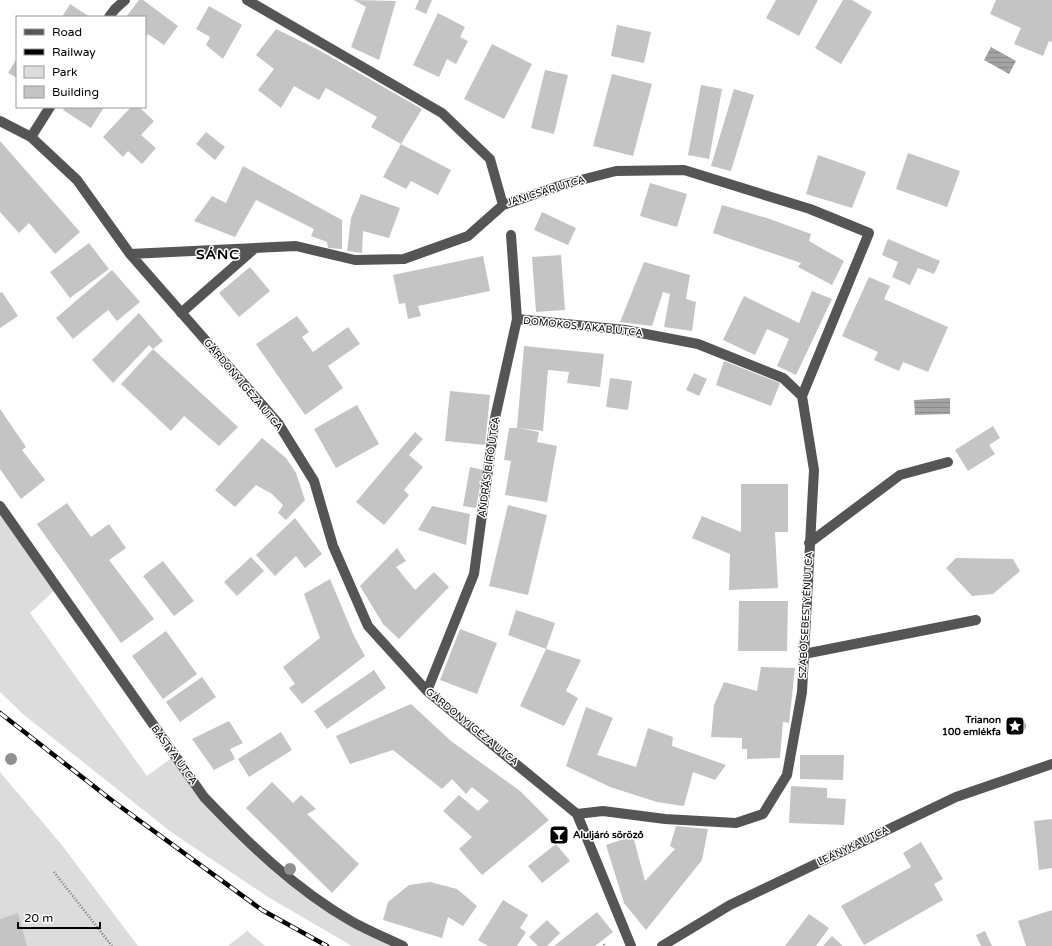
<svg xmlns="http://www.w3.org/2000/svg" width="1052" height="946" font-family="'Varela Round',sans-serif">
	<defs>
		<pattern id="water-rules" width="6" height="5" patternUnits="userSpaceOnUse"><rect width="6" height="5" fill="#a3a3a3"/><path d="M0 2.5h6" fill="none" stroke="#8b8b8b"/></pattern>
	</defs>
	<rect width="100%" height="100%" fill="#fff"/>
	<path fill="#dcdcdc" d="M0,506L57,588L30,613L147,776L174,756L204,797L304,890L403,946H352L268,897L171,832L24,715L0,692Z
		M0,772L61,844L138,946H0Z
		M247,931L265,946H228Z"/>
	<path fill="url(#water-rules)" d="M991,47L1016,61L1009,74L984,60Z
		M950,398V414L915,415L914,400Z"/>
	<path fill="#c4c4c4" d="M139,0H143L178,26L164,45L148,34L145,38V17H126Z
		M354,0L396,1L379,60L351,47L366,7Z
		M419,0H432L426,14L415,9Z
		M776,0H818L799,36L766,18Z
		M843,0H852L872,12L841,64L815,48Z
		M996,0H1052V42L1049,41L1043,56L1014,44L1021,28L990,14Z
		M70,4L90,17H62Z
		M209,6L242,25L223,59L206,45L210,37L196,29Z
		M438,13L465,27L460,37L468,41L456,64L447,59L439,77L413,65Z
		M617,25L651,32L644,63L611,56Z
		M276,29L317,49L422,109L401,144L371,127L377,117L326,88L319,100L294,86L281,108L258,90L274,69L256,55Z
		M492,44L532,64L504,119L464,99Z
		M17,58V78L8,73Z
		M545,70L568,75L554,134L531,128Z
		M612,74L652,84L633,156L593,146Z
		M701,85L722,89L709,159L688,155Z
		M734,89L754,95L731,171L711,166Z
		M65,107H104L91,128L63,110Z
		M131,107H139L154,121L141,135L156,148L142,164L128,151L123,157L103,137Z
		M206,132L225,147L215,160L196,144Z
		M0,141L80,232L55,254L29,223L19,233L0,212Z
		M401,144L451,170L438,195L411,181L406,189L383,177Z
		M908,153L960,171L947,207L896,189Z
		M818,155L866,172L852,208L806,194Z
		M243,166L342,220V249L328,248L327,242L311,236L314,229L256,200L235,237L194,221L212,196L226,203Z
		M650,183L687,194L677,227L640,216Z
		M361,194L400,208L389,238L363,231L362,253L347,251L351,218Z
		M722,205L767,218L811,234L809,241L844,261L832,285L798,267L801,263L713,233Z
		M542,212L576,228L568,245L534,230Z
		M888,239L940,261L934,274L918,268L910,285L892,277L898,262L882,255Z
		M89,243L109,269L70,298L50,272Z
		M561,255L565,310L536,312L532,257Z
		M483,256L490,291L418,306L421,316L408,319L405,303L399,304L393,275Z
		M644,262L690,275L686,299L696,302L692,331L664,327L670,294L663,292L652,326L620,322Z
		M250,267L270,291L239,317L219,293Z
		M112,270L140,302L117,321L108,310L73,339L56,318Z
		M869,277L890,286L884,299L948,327L928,372L903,362L899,371L874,360L878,352L842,336Z
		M812,291L832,299L796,375L777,366L789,339L767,329L755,355L723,340L744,296L799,323Z
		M2,292L18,316L0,328V293Z
		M139,313L163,341L153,349L149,345L113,383L92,360Z
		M297,316L309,332L302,337L313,352L348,327L360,344L328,366L343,388L305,415L256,344Z
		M524,346L604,354L600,387L567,383L569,372L548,370L543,431L519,428L539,432L537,442L557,446L547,502L505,495L511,461L504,460L509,428H517Z
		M153,349L238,427L219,446L184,416L171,431L121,384Z
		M724,361L780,383L771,406L716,385Z
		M694,373L707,379L699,396L686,390Z
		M610,378L632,381L628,410L606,407Z
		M450,391L490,395L485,445L445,441Z
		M357,405L379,444L336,468L314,429Z
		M0,409L26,447L22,450L45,480L21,499L0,469Z
		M993,426L1000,438L989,445L995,454L968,471L955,450Z
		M415,432L423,439L409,455L423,467L404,490L409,495L384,525L356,502Z
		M262,438L286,458L296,473L305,500L286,520L278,513L283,505L272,494L256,485L235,507L215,490Z
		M470,467L483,470L476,508L463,506Z
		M741,484H788V532H775L778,588L729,590L730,554L692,538L702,516L741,532Z
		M67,503L91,537L109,524L126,548L109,560L154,619L121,643L37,524Z
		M508,505L547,515L528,595L489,586Z
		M432,506L470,514L466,545L418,530Z
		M295,518L322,554L305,568L296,556L275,576L256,555Z
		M397,548L406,561L396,567L415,590L434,572L449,587L399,639L383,624L360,586Z
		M251,557L264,571L237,596L224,582Z
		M956,558L1013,559L1020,571L993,594L972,596L946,568Z
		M163,561L194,601L174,616L143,576Z
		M330,579L354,636L365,656L302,704L289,688L295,684L283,667L320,638L304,594Z
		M739,601H788L787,651H738Z
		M516,610L555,623L546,649L581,660L566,691L578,698L564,726L520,706L546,649L508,635Z
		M460,629L497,643L477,694L440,680Z
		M166,631L197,674L163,699L132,656Z
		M761,667L795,668L789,723L783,722L780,758L747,759V749H742V738L711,737L714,705L724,682L757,691Z
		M374,670L386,688L327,729L314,711Z
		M202,677L216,697L180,722L166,702Z
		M411,704L451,741L520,791L549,820L482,875L459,849L472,837L443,811L459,795L478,811L489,801L472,787L466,794L452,779L442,789L393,750L350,764L336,736Z
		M586,707L613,718L597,755L636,767L648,728L673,737L672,746L726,765L715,780L693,772L684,806L657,802L610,787L566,766Z
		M229,721L243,743L230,749L235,759L214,770L192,739Z
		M281,732L292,750L249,777L238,759Z
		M800,755H844L843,780L800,779Z
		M272,782L293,803L301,795L316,809L307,814L359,864L332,893L246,808Z
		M791,786L827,788V798L846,799L844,825L789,823Z
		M1052,819V868L1039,870L1034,821Z
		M676,826L708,829L702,860L646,930L624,903L606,845L633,836L645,881L675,849L670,846Z
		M921,842L943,879L934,884L943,900L864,945L841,906L911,867L903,853Z
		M556,844L570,861L542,883L528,866Z
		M430,882L457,889L477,906L463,926L448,917L442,938L383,920L388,902L409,885Z
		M503,900L528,915L520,928L526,932L517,946H488L478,940Z
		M1052,910V946H1026L1018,921Z
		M597,912L613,932L595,946H554Z
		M18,913L27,946H0V919Z
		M809,914L829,928L816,946H785Z
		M547,920L560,933L547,946H538L529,937Z
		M985,931L992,946H981L976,935Z
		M832,936L843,946H823Z"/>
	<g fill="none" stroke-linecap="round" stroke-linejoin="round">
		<path stroke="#777" stroke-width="2.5" stroke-dasharray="1 2" stroke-linecap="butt" d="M54,872L112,946
			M604,944L605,946"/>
		<path stroke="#555" stroke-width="10" d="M247,0L442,113L490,159L503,205L565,184L616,171L684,170L810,209L869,233L802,396L814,470L802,692L787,775L763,814L736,823L665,819L603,811L577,814
			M109,17L115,9L125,0
			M0,121L31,137L77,180L130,254L278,423L314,481L333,546L368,626L427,691L577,814L631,946
			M31,137L50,107
			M130,254L296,246L355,260L404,259L468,236L503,205
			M181,313L254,249
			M517,319L625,330L698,344L783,378L802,396
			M0,506L204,797C248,843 295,889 351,921C367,930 386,938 403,946
			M809,543L900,475L948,462
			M804,654L976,620
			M427,691L474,574L495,418L517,319L511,235
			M662,946L730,905L956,797L1052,764"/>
		<g stroke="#000" stroke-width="4.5">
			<path id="rail" d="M0,713L114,802L262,910L327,946"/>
		</g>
		<use href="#rail" stroke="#fff" stroke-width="3" stroke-dasharray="9" stroke-linecap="butt"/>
	</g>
	<g fill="#8f8f8f">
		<circle cx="1020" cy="726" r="6"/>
		<circle cx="11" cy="759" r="6"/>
		<circle cx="290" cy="869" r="6"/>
	</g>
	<defs>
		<g id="sight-square" transform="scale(1)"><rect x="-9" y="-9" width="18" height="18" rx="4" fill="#000" stroke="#fff"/><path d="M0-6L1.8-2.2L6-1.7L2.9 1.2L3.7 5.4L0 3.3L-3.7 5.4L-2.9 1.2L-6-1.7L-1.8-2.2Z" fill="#fff"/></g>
		<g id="bar-square" transform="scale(1)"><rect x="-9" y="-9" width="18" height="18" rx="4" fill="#000" stroke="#fff"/><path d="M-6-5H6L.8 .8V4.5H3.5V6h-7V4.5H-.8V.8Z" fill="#fff"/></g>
	</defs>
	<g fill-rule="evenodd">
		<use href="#sight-square" x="1015" y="726"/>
		<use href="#bar-square" x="559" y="835"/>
	</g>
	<g text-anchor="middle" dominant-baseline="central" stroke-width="3" stroke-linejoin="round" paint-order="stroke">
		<g font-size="10" fill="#000" stroke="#fff">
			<text transform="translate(546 191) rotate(-17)">JANICSÁR UTCA</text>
			<text transform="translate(583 327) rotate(6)">DOMOKOS JAKAB UTCA</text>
			<text transform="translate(243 385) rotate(50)">GÁRDONYI GÉZA UTCA</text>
			<text transform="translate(489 467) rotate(-82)">ANDRÁS BÍRÓ UTCA</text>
			<text transform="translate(806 615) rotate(-87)">SZABÓ SEBESTYÉN UTCA</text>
			<text transform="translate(472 727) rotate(39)">GÁRDONYI GÉZA UTCA</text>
			<text transform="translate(174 755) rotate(54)">BÁSTYA UTCA</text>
			<text transform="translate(853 846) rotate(-26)">LEÁNYKA UTCA</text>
		</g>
		<g font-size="10" font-weight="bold" fill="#000" stroke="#fff" text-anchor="end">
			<text x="1001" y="720">Trianon<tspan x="1001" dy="12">100 emlékfa</tspan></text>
			<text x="573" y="835" text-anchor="start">Aluljáró söröző</text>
		</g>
		<g font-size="14" font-weight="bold" letter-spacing="1" fill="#000" stroke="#fff">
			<text x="218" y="254">SÁNC</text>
		</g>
	</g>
	<rect x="16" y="16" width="130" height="92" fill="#ffffff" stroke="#999999"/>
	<rect x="24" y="29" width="20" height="6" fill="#555555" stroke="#999999"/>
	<text x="52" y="36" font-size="12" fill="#000000">Road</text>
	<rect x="24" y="49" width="20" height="6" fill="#000000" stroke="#999999"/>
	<text x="52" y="56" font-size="12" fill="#000000">Railway</text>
	<rect x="24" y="66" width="20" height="12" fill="#dcdcdc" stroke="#999999"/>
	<text x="52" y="76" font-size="12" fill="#000000">Park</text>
	<rect x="24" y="86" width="20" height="12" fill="#c4c4c4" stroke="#999999"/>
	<text x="52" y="96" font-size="12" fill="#000000">Building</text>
	<path d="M18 922v6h82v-6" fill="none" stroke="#000000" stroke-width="2"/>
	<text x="24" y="922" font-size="12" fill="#000000" stroke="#ffffff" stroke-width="3" paint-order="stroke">20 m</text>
</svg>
